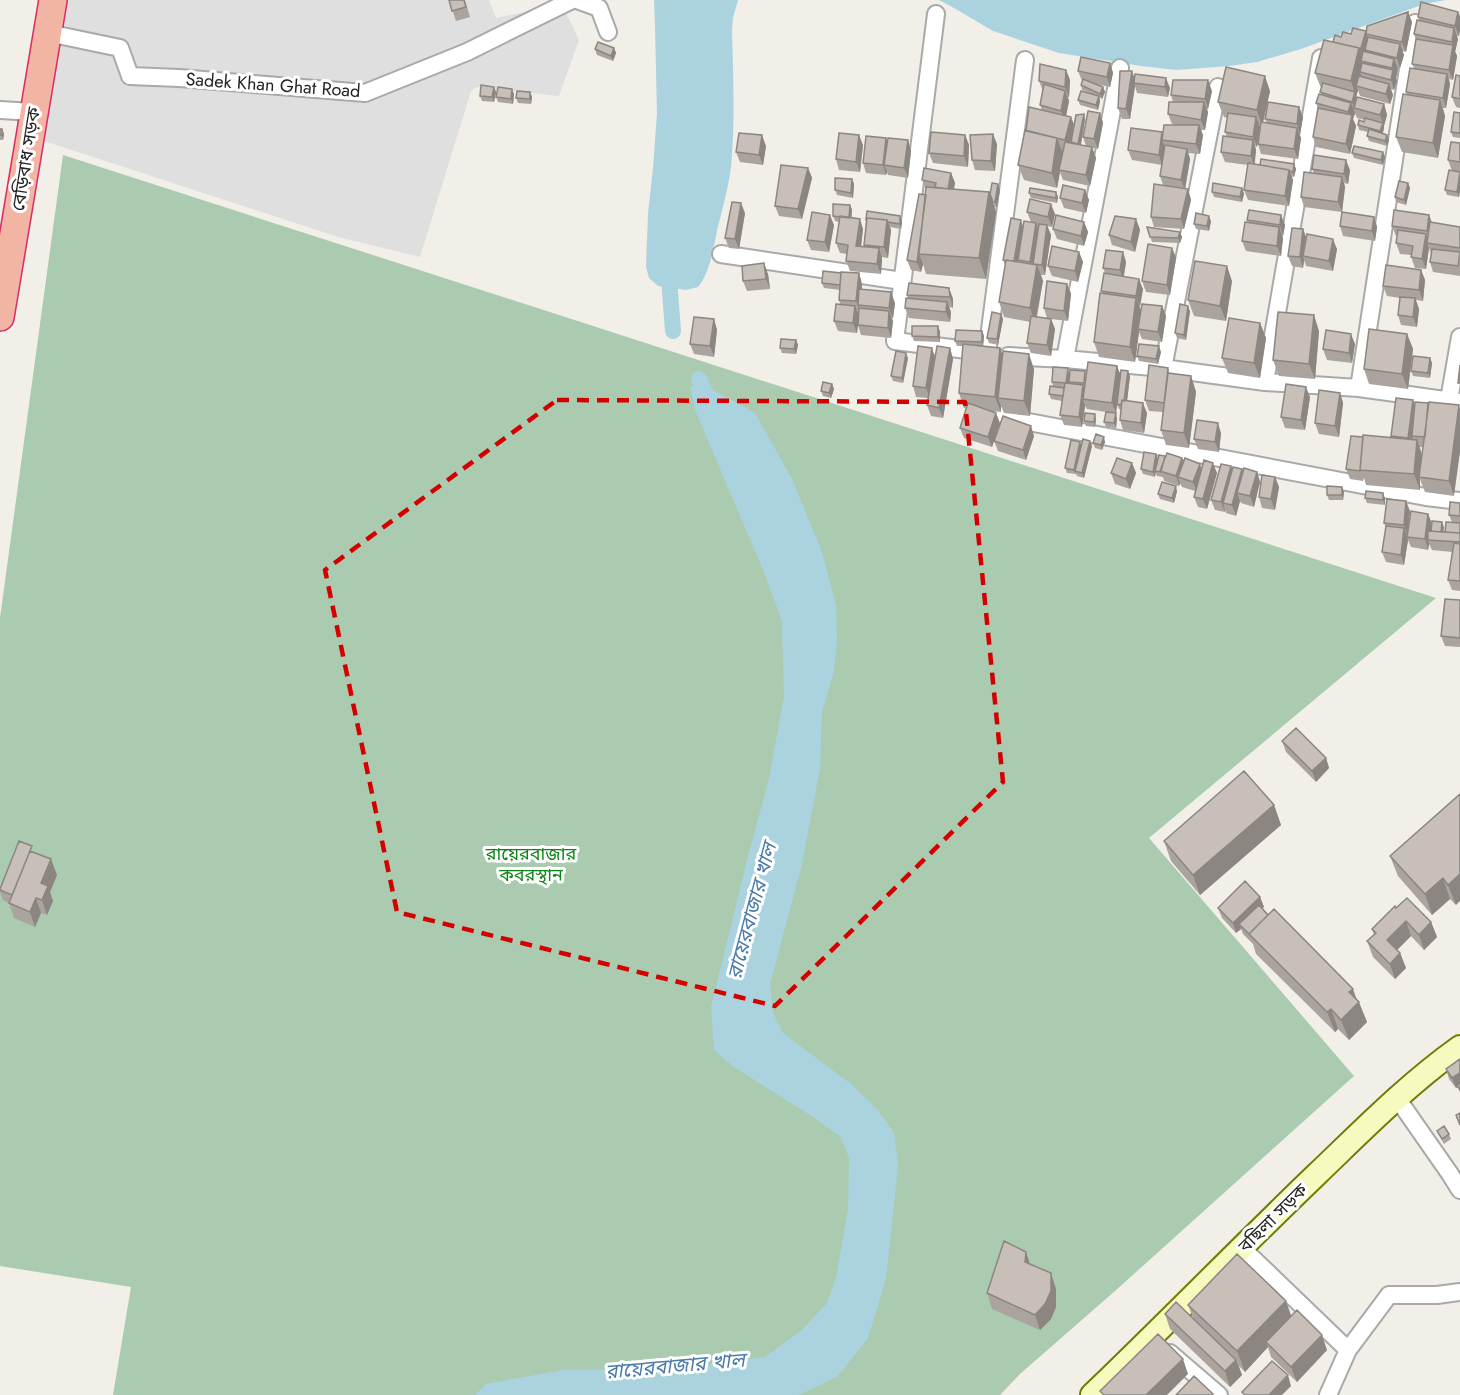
<svg xmlns="http://www.w3.org/2000/svg" width="1460" height="1395" font-family="Jost,'Noto Sans Bengali',sans-serif">
	<rect width="100%" height="100%" fill="#f2efe9"/>
	<path fill="#e0dfdf" d="M57,0H489L496,18L562,4L579,40L559,96L476,87L471,91L420,257L338,237L35,138Z"/>
	<path fill="#aacbaf" d="M63,155L1436,598L1149,838L1354,1076L1115,1291L1020,1374L1000,1395H113L131,1287L0,1266V618Z"/>
	<path fill="#aad3df" d="M654,0H738L733,18L732,30C733,71 735,113 732,154C731,180 723,206 717,231C713,250 710,272 698,287L686,290L658,286L649,278L646,267L648,214L653,168L657,114L655,26Z
		M939,0H1446L1424,4L1301,49L1257,62L1229,66L1176,70L1141,66L1059,53L993,31L954,8Z
		M704,385L755,413L792,479L822,552L836,606L837,640L834,671L822,712L820,768L802,864L770,984L773,1013L783,1033L851,1084L878,1110L894,1133L898,1166L886,1279L868,1338L838,1376L799,1395H475L486,1384L563,1370L667,1369L765,1357L802,1330L827,1303L836,1278L848,1209L849,1158L841,1137L813,1117L734,1067L714,1050L711,1007L749,852L769,779L784,696L782,621L764,572L695,410L690,387Z"/>
	<g fill="none" stroke-linecap="round" stroke-linejoin="round">
		<path stroke="#aad3df" stroke-width="16" d="M668,266L673,331
			M699,379L712,405"/>
		<g stroke="#a9a9a9" stroke-width="20">
			<path id="minor" d="M577,0L599,8L608,32
				M936,14L895,341L983,352
				M48,33L120,48L130,76L179,78L365,93L467,52L572,0
				M0,110L33,112
				M721,254L902,281
				M987,353L1025,60
				M1008,356L1065,359L1163,368L1265,382L1359,388L1460,402
				M1065,359L1120,68
				M1163,368L1218,87
				M1265,382L1321,58
				M1359,388L1415,23
				M1004,389L1002,417L1426,497L1460,501
				M1449,400L1460,337
				M1397,1098L1450,1174L1460,1190
				M1242,1248L1348,1350
				M1170,1353L1219,1395
				M1328,1395L1348,1350L1389,1295H1437L1460,1292"/>
		</g>
		<g stroke="#707d05" stroke-width="26">
			<path id="secondary" d="M1092,1395C1168,1322 1241,1247 1317,1174C1363,1130 1408,1084 1460,1047"/>
		</g>
		<g stroke="#dc2a67" stroke-width="30">
			<path id="trunk" d="M0,317L53,0"/>
		</g>
		<use href="#minor" stroke="#fff" stroke-width="16"/>
		<use href="#secondary" stroke="#f7fabf" stroke-width="22"/>
		<use href="#trunk" stroke="#f2b4a3" stroke-width="27"/>
	</g>
	<path fill="#aba49e" fill-rule="evenodd" d="M449,0H465L470,17L456,21Z
		M1408,12L1412,22L1406,52L1402,51L1404,55L1400,68H1397L1396,78L1397,81L1394,90L1391,89L1393,95L1390,104L1360,96L1358,90L1356,97V98L1384,104L1387,115L1384,125V128L1383,133L1387,135L1389,140L1387,146L1369,141L1367,136L1368,132L1359,130L1358,125L1364,122L1365,120L1357,118L1354,111L1355,113L1353,119L1356,126L1350,154L1316,147L1313,137L1318,109L1316,103L1321,94L1320,92L1321,88L1315,73L1333,42L1341,37L1351,34L1366,31Z
		M1458,12L1459,36H1457L1458,39L1455,52L1457,56L1453,80L1449,79L1450,84L1446,108H1443L1445,116L1438,158L1402,152L1396,137L1407,95L1406,92L1414,68L1412,64L1416,40L1414,34L1419,21L1418,17Z
		M614,48L616,53L613,61L597,55L595,49Z
		M1110,63L1113,73L1110,87L1096,84L1103,87L1105,92L1102,99L1099,97L1100,101L1098,110L1080,105L1078,100L1090,93L1082,90L1081,85L1082,81L1078,71Z
		M1066,70L1070,80L1069,97H1068L1069,101L1066,116L1074,125L1084,114L1085,119L1081,145L1086,146L1083,137L1100,113L1103,123L1098,149L1092,148L1096,158L1090,186L1063,180L1060,172L1057,188L1024,180L1018,165L1042,110L1040,105L1043,91L1039,81Z
		M1460,76V108L1456,107L1452,97Z
		M1134,78L1170,88L1168,97L1137,93L1135,86L1130,119H1122L1118,108Z
		M494,87L496,92L494,102L482,101L480,96Z
		M1212,91L1208,109H1207L1208,112L1205,130H1201L1203,135L1200,154L1188,153L1190,159L1185,189H1188L1191,200L1184,229L1154,227L1151,217L1163,185L1160,176L1162,165L1132,160L1128,150L1162,132L1163,135L1175,125L1172,124L1168,114L1173,102L1171,95Z
		M1270,91L1263,123H1267L1265,119L1299,107L1303,117L1300,135L1299,134L1301,138L1298,159L1261,154L1258,144L1260,125H1259L1260,127L1257,147L1255,146L1256,150L1255,164L1260,165L1294,164L1296,169L1294,177L1291,176L1293,180L1289,206L1248,200L1244,190L1248,165L1225,162L1221,152L1227,137L1225,132L1227,118L1224,117L1218,102Z
		M530,92L532,97L531,104L518,103L516,98Z
		M514,94L513,104L498,102L496,97Z
		M1460,113V138L1453,137L1451,132Z
		M0,129H2L4,134L3,140H0Z
		M965,135L969,145L968,167L933,163L929,153Z
		M886,138L887,142L908,140L911,151L908,178L888,175L887,172L886,175L866,173L863,163Z
		M1460,143V172L1459,197L1447,195L1445,190L1452,171L1448,160Z
		M997,144L995,171L975,170L972,160Z
		M863,145L860,172L839,170L836,159Z
		M766,146L763,165L740,162L736,152Z
		M1383,152L1385,157L1383,165L1354,158L1352,153Z
		M808,168L812,178L802,219L779,216L775,206Z
		M1312,169L1350,170L1348,184L1344,183L1345,187L1342,212L1374,217L1377,227L1375,241L1343,236L1340,226L1342,212L1304,207L1301,197L1314,173Z
		M951,173L955,183L954,189L990,194L998,184L1000,190L997,207H995L996,212L986,279L926,274L923,264L921,272L911,270L907,260L926,195V190L922,180Z
		M852,179L854,184L853,198L837,195L835,190Z
		M1408,183L1410,188L1406,205L1396,202L1395,197Z
		M1242,188L1244,194L1242,202L1214,197L1212,192Z
		M1085,190L1089,200L1086,213L1064,208L1060,198Z
		M1056,192L1058,197L1057,203L1031,198L1029,193Z
		M850,205L852,210L851,218L863,229L861,247H865L864,245L866,219L900,216L902,222L901,229L890,227L891,230L888,258L882,257L881,274L850,271L846,261L847,254L840,253L836,243L839,222L835,221L833,216Z
		M1027,212L1055,214L1052,227L1047,226L1051,235L1045,275H1041L1043,281L1037,317L1047,318L1044,308L1067,284L1071,294L1068,321L1051,319L1055,329L1051,356L1031,353L1027,343L1030,322L1004,317L999,302L1005,265L1003,260L1023,227L1031,222Z
		M745,213L739,249L729,248L725,238Z
		M1429,215L1432,223L1460,227V276L1433,272L1430,262L1431,253L1429,248L1426,269L1415,268L1411,257V255L1400,254L1396,243L1397,236H1396L1392,226Z
		M1136,219L1140,230L1135,252L1112,245L1109,235Z
		M1247,220L1285,225L1283,236L1282,235L1283,238L1281,256L1246,251L1242,241L1248,223Z
		M1211,221L1209,231L1196,229L1194,224Z
		M1084,222L1088,232L1084,246L1057,239L1053,229Z
		M834,225L829,252L811,250L807,240Z
		M1147,227L1180,232L1182,237L1180,243L1152,242Z
		M1303,229L1306,237L1337,249L1333,271L1306,266L1304,260L1303,268L1292,266L1288,256Z
		M1172,248L1176,258L1170,295L1146,292L1142,281Z
		M1079,252L1083,262L1078,282L1052,276L1048,266Z
		M1123,252L1126,262L1124,276L1143,289L1139,306L1141,310L1162,306L1166,316L1162,342L1142,339L1139,332L1135,362L1099,357L1094,342L1102,293L1101,291L1105,273L1103,268Z
		M1421,270L1425,280L1423,301L1416,300L1419,309L1417,327L1401,325L1398,315L1400,298L1387,296L1383,286Z
		M841,273H859L862,284V289L895,303L893,318H892L893,321L891,338L861,335L858,325L857,333L838,331L834,321L840,304L839,300L840,290L824,288L822,283Z
		M768,274L770,289L747,291L743,281Z
		M1232,281L1226,321L1194,316L1188,300Z
		M949,288L953,299V308L949,307L951,312L950,322L909,318L905,308L908,298L907,295Z
		M1190,311L1186,340L1177,338L1175,333Z
		M1001,314L1003,319L998,345L989,343L987,338Z
		M714,319L717,330L714,357L694,354L690,344Z
		M1260,323L1266,338L1260,378L1228,373L1222,358Z
		M938,326L940,332V342L914,341L912,336Z
		M982,331L984,336L983,346L1000,348L1003,355L1034,369L1030,416L1004,413L1001,406V412L990,411L1000,423L992,447L964,438L960,428L966,408H964L959,393L963,346H957L955,341Z
		M1319,331L1315,379L1279,376L1273,360Z
		M1407,334L1413,349L1408,389L1369,384L1364,369Z
		M796,340L798,345L796,354L782,353L780,348Z
		M1355,344L1352,363L1327,360L1323,349Z
		M932,348L935,358L950,348L953,359L943,418L931,416L927,405L928,398L916,397L913,386Z
		M1161,352L1158,364L1139,361L1137,356Z
		M908,358L903,383L893,381L891,376Z
		M1430,358L1432,363L1430,378L1413,376L1411,371Z
		M1168,368L1170,374L1191,376L1196,392L1189,448L1166,445L1161,430L1163,412L1149,411L1145,400Z
		M1069,373V383H1070L1069,382L1086,375L1130,376L1127,401L1147,413L1144,433L1123,430L1120,420L1121,410L1119,409L1117,405L1116,413L1109,412L1117,418L1116,428L1106,427L1104,422L1106,412L1087,409L1085,406L1082,427L1064,425L1060,415L1062,401L1051,399L1049,394L1053,386L1052,382Z
		M832,384L834,389L831,398L823,396L821,391Z
		M1340,393L1343,403L1339,437L1319,434L1315,423Z
		M1310,397L1305,430L1285,428L1281,417Z
		M1413,400L1414,405L1428,403L1454,496L1425,492L1420,479V490L1366,485L1364,478L1363,481L1350,479L1346,469L1363,437L1392,438L1391,436ZM1420,447H1423L1422,455Z
		M1096,419L1095,427L1086,426L1084,421Z
		M1221,433L1219,452L1198,449L1194,439Z
		M1034,436L1026,460L998,451L994,441Z
		M1090,441L1092,446L1084,478L1077,476L1076,474L1067,473L1065,468L1081,446Z
		M1105,442L1102,450L1095,448L1093,443Z
		M1156,454L1158,459L1165,457L1182,458L1183,462L1217,473L1207,509L1198,507L1194,497L1195,491L1182,487L1180,483L1179,486L1164,481L1163,477L1157,476L1155,472V477L1143,474L1141,469Z
		M1132,463L1136,473L1130,489L1115,484L1111,473Z
		M1231,466L1232,468L1242,469L1243,471L1257,472L1260,482L1254,507L1241,503L1240,501L1236,516L1226,513L1225,510V512L1215,510L1211,500Z
		M1275,477L1279,487L1275,510L1262,508L1259,497Z
		M1342,487L1344,492L1343,500H1329L1327,495Z
		M1177,491L1174,503L1160,499L1158,494Z
		M1365,498H1385V505L1367,503Z
		M1460,503V591L1452,590L1448,580L1452,552L1432,550L1429,544L1428,550L1411,547L1408,540L1404,565L1386,562L1382,552L1386,528L1384,523L1410,511L1408,531L1428,514L1432,524L1444,527L1443,532H1445L1452,522L1449,515Z
		M1460,600V647L1445,646L1441,636Z
		M1282,741L1326,758L1329,768L1316,782L1286,752Z
		M1460,794L1456,905L1450,899L1432,915L1398,876L1390,856Z
		M1274,805L1281,825L1200,895L1171,861L1164,841Z
		M34,853L57,875L50,892L53,901L47,915L41,913L35,927L14,918L9,903L3,900L0,892V889Z
		M1260,897L1264,907L1262,908L1357,1000L1367,1022L1349,1040L1338,1029L1335,1032L1256,954L1253,944L1243,934L1241,929L1236,933L1222,918L1218,908Z
		M1396,908L1431,922L1437,937L1424,950L1411,936L1397,950L1400,953L1406,968L1395,979L1373,957L1367,941L1374,935L1372,929Z
		M1460,1059V1092L1458,1087L1456,1088L1449,1079L1446,1069Z
		M1437,1131L1449,1134L1451,1139L1444,1144Z
		M1030,1264L1056,1289V1307L1051,1319L1040,1330L992,1309L987,1293Z
		M1188,1305L1291,1316L1327,1350L1297,1382L1271,1357L1268,1347L1245,1372L1239,1366L1242,1375L1230,1387L1170,1329L1165,1314L1193,1318Z"/>
	<path fill="#8b8681" d="M1408,12L1412,22L1406,52L1402,42Z
		M1458,12L1460,16V31L1459,36L1455,26Z
		M1454,28L1458,39L1455,52L1452,42Z
		M1366,31L1369,43L1365,50L1366,54L1364,61L1360,51Z
		M1400,44L1404,55L1400,68L1397,58Z
		M1453,45L1457,56L1453,80L1449,70Z
		M614,48L616,53L613,61L611,56Z
		M1359,48L1363,61H1361L1363,67L1360,72L1361,75L1359,86H1356L1358,90L1356,97L1358,103L1354,108L1352,102L1355,93L1351,81Z
		M1394,59L1398,69L1396,78L1397,81L1394,90L1391,80L1393,71L1392,68Z
		M1110,63L1113,73L1110,87L1107,77Z
		M1066,70L1070,80L1069,97L1065,87Z
		M1132,71L1136,82L1134,83L1135,86L1130,119L1126,109Z
		M1447,74L1450,84L1446,108L1443,98Z
		M1265,76L1270,91L1262,126L1257,110Z
		M1166,78L1170,88L1168,97L1165,87Z
		M1208,80L1212,91L1208,109L1205,99Z
		M1389,84L1393,95L1390,104L1386,94Z
		M494,87L496,92L494,102L492,97Z
		M1103,87L1105,92L1102,99L1100,94Z
		M512,89L514,94L513,104L511,99Z
		M1065,91L1069,101L1065,121L1061,111Z
		M530,92L532,97L531,104L530,99Z
		M1099,96L1100,101L1098,110L1096,105Z
		M1440,100L1445,116L1438,158L1433,143Z
		M1204,102L1208,112L1205,130L1201,120Z
		M1351,103L1355,113L1353,119L1356,126L1350,154L1346,144L1351,120L1348,112Z
		M1384,104L1387,115L1384,126L1380,115Z
		M1299,107L1303,117L1300,135L1297,124Z
		M1100,113L1103,123L1098,149L1094,139Z
		M1084,114L1085,119L1080,149L1078,144Z
		M1071,117L1075,127L1069,150L1065,140Z
		M1256,117L1260,127L1257,147L1253,137Z
		M1383,123L1384,128L1382,136L1380,131Z
		M1199,125L1203,135L1200,154L1196,144Z
		M1297,128L1301,138L1298,159L1294,149Z
		M2,129L4,134L3,140L2,135Z
		M1162,132L1165,140H1162L1165,148L1162,165L1159,155Z
		M993,134L997,144L995,171L991,161Z
		M762,135L766,146L763,165L759,155Z
		M859,135L863,145L860,172L856,162Z
		M965,135L969,145L968,167L964,156Z
		M1387,135L1389,140L1387,146L1385,141Z
		M886,138L890,148L884,165L887,172L886,175L883,165Z
		M1057,138L1063,154L1059,170L1060,172L1057,188L1052,173Z
		M908,140L911,151L908,178L904,168Z
		M1253,140L1256,150L1254,166L1251,156Z
		M1092,147L1096,158L1090,186L1086,175Z
		M1187,149L1190,159L1185,190L1181,180Z
		M1383,152L1385,157L1383,165L1381,160Z
		M1346,160L1350,170L1348,184L1344,174Z
		M1294,164L1296,169L1294,177L1293,172Z
		M808,168L812,178L802,219L798,209Z
		M1289,170L1293,180L1289,206L1285,196Z
		M951,173L955,183L951,203L947,193Z
		M1460,175V192L1459,197L1457,192Z
		M1342,177L1345,187L1342,212L1338,202Z
		M852,179L854,184L853,198L851,193Z
		M1408,183L1410,188L1406,205L1404,200Z
		M998,184L1000,190L997,207L995,202Z
		M1242,188L1244,194L1242,202L1240,197Z
		M1188,189L1191,200L1184,229L1181,219Z
		M1085,190L1089,200L1086,213L1082,203Z
		M989,192L996,212L986,279L979,258Z
		M1056,192L1058,197L1057,203L1056,198Z
		M741,203L745,213L739,249L735,239Z
		M1051,204L1055,214L1052,227L1048,217Z
		M850,205L852,210L851,224L849,219Z
		M830,215L834,225L829,252L825,242Z
		M1281,215L1285,225L1283,236L1280,225Z
		M1429,215L1433,226L1431,241L1427,231Z
		M900,216L902,222L901,229L900,224Z
		M1209,216L1211,221L1209,231L1207,226Z
		M1374,217L1377,227L1375,241L1372,231Z
		M860,219L863,229L860,256L856,246Z
		M1136,219L1140,230L1135,252L1131,242Z
		M887,220L891,230L888,258L884,247Z
		M1021,220L1024,230L1018,260L1019,263L1013,262Z
		M1084,222L1088,232L1084,246L1081,236Z
		M1036,223L1040,233L1033,272L1030,262Z
		M1047,225L1051,235L1045,275L1042,265Z
		M1279,227L1283,238L1281,256L1277,246Z
		M1303,229L1307,240L1303,256L1304,260L1303,268L1300,257Z
		M1180,232L1182,237L1180,243L1178,238Z
		M1426,234L1429,243H1427L1429,248L1426,269L1422,259Z
		M1333,239L1337,249L1333,271L1329,261Z
		M879,248L882,259L881,274L877,264Z
		M1172,248L1176,258L1170,295L1167,285Z
		M1079,252L1083,262L1078,282L1075,271Z
		M1123,252L1126,262L1123,280L1120,270Z
		M919,254L923,264L921,272L917,262Z
		M764,263L768,274L770,289L766,279Z
		M1037,265L1043,281L1035,323L1030,308Z
		M1227,266L1232,281L1226,321L1220,306Z
		M1421,270L1425,280L1423,301L1419,290Z
		M859,273L862,284L860,305H858L860,311L856,301Z
		M1139,279L1143,289L1140,307L1136,296Z
		M1067,284L1071,294L1068,321L1064,311Z
		M949,288L953,299V308L950,297Z
		M891,292L895,303L893,318L889,308Z
		M1136,298L1142,313L1138,329L1139,332L1135,362L1130,347Z
		M1415,298L1419,309L1417,327L1413,317Z
		M947,302L951,312L950,322L946,312Z
		M855,306L859,316L857,333L853,323Z
		M1162,306L1166,316L1162,342L1158,332Z
		M1188,306L1190,311L1186,340L1184,335Z
		M889,311L893,321L891,338L888,328Z
		M1001,314L1003,319L998,345L997,339Z
		M1314,315L1319,331L1315,379L1309,364Z
		M714,319L717,330L714,357L710,346Z
		M1051,319L1055,329L1051,356L1047,345Z
		M1260,323L1266,338L1260,378L1254,363Z
		M938,326L940,332V342L938,337Z
		M982,331L984,336L983,347L982,342Z
		M1351,334L1355,344L1352,363L1349,353Z
		M1407,334L1413,349L1408,389L1402,374Z
		M796,340L798,345L796,354L794,349Z
		M1159,346L1161,352L1158,364L1156,359Z
		M932,348L935,358L930,398L926,388Z
		M950,348L953,359L943,418L939,408Z
		M1000,348L1005,363L998,398L1001,406V412L995,397Z
		M906,353L908,358L903,383L902,378Z
		M1029,354L1034,369L1030,416L1024,401Z
		M1430,358L1432,363L1430,378L1428,373Z
		M1117,366L1121,376L1116,413L1112,403Z
		M1068,368L1069,373L1068,388L1066,383Z
		M1128,371L1130,376L1126,410L1124,405Z
		M1191,376L1196,392L1189,448L1184,433Z
		M832,384L834,389L831,398L829,393Z
		M1083,385L1087,395L1083,399L1085,406L1082,427L1079,417Z
		M1306,387L1310,397L1305,430L1301,420Z
		M1340,393L1343,403L1339,437L1335,426Z
		M1413,400L1416,410L1412,436L1413,440L1412,448L1408,438Z
		M1143,403L1147,413L1144,433L1141,423Z
		M1459,405L1460,409V452L1454,496L1449,481Z
		M996,413L1000,423L992,447L988,437Z
		M1116,413L1117,418L1116,428L1114,423Z
		M1095,414L1096,419L1095,427L1094,422Z
		M1218,423L1221,433L1219,452L1215,442Z
		M1031,426L1034,436L1026,460L1023,450Z
		M1104,437L1105,442L1102,450L1101,445Z
		M1417,440L1422,455L1419,477L1420,479V490L1414,474Z
		M1090,441L1092,446L1084,478L1082,473Z
		M1080,442L1082,447L1075,471L1076,475L1074,470Z
		M1156,454L1158,459L1155,477L1153,472Z
		M1182,458L1186,468L1178,477L1180,483L1179,486L1176,476Z
		M1132,463L1136,473L1130,489L1126,479Z
		M1213,463L1217,473L1207,509L1203,499Z
		M1200,464L1203,474L1197,492L1193,482Z
		M1231,466L1235,476L1223,503L1225,510V512L1221,502Z
		M1242,469L1246,479L1237,493L1240,501L1236,516L1232,505Z
		M1257,472L1260,482L1254,507L1250,496Z
		M1275,477L1279,487L1275,510L1271,499Z
		M1176,486L1177,491L1174,503L1172,498Z
		M1342,487L1344,492L1343,500L1342,495Z
		M1383,493L1385,498V505L1383,500Z
		M1406,501L1410,511L1407,535L1404,525Z
		M1428,514L1432,524L1430,540H1428L1429,544L1428,550L1425,539Z
		M1442,522L1444,527L1442,539L1440,534Z
		M1404,528L1408,540L1404,565L1401,555Z
		M1326,758L1329,768L1316,782L1312,771Z
		M1274,805L1281,825L1200,895L1193,875Z
		M51,859L57,875L50,892L53,901L47,915L42,900L41,883Z
		M1460,874V901L1456,905L1448,885Z
		M1443,878L1450,899L1432,915L1425,894Z
		M1260,897L1264,907L1243,927L1239,924L1241,929L1236,933L1233,923Z
		M36,898L41,913L35,927L30,912Z
		M1406,921L1411,936L1392,955L1387,940Z
		M1431,922L1437,937L1424,950L1419,935Z
		M1400,953L1406,968L1395,979L1390,964Z
		M1353,989L1358,1003L1359,1002L1367,1022L1349,1040L1341,1020L1349,992Z
		M1331,1009L1338,1029L1335,1032L1327,1012Z
		M1460,1073V1086L1456,1088L1452,1078Z
		M1026,1252L1031,1267L1025,1262Z
		M1051,1273L1056,1289V1307L1051,1319L1040,1330L1035,1315Z
		M1286,1301L1293,1321L1266,1342L1268,1347L1245,1372L1237,1351Z
		M1322,1335L1327,1350L1297,1382L1291,1367Z
		M1183,1359L1188,1374L1167,1395H1146Z
		M1236,1360L1242,1375L1230,1387L1225,1371Z
		M1288,1375L1291,1386L1282,1395H1269Z"/>
	<path fill="#c7bfb8" stroke="#8b8681" stroke-width="1.5" d="M449,0H464L466,7L452,11Z
		M1421,2L1458,12L1455,26L1418,17Z
		M1408,12L1402,42L1366,34L1367,26Z
		M1417,20L1454,28L1452,42L1414,34Z
		M1353,28L1366,31L1360,51L1359,48L1333,42L1335,35L1341,37L1343,32L1351,34Z
		M1368,37L1400,44L1397,58L1365,50Z
		M1416,39L1453,45L1449,70L1412,64Z
		M1324,40L1359,48L1351,81L1315,73Z
		M598,42L614,48L611,56L595,49Z
		M1363,51L1394,59L1392,68L1361,61Z
		M1081,57L1110,63L1107,77L1078,71Z
		M1362,63L1393,70L1391,80L1360,72Z
		M1040,64L1066,70L1065,87L1039,81Z
		M1226,67L1265,76L1257,110L1218,102Z
		M1410,68L1447,74L1443,98L1406,92Z
		M1120,71H1132L1126,109L1118,108Z
		M1135,74L1166,78L1165,87L1134,83Z
		M1456,75L1460,76V99L1452,97Z
		M1359,76L1389,84L1386,94L1356,86Z
		M1083,79L1103,87L1100,94L1081,85Z
		M1173,80H1208L1205,99L1171,95Z
		M1323,83L1355,92L1352,102L1320,92Z
		M1044,84L1065,91L1061,111L1040,105Z
		M481,85L494,87L492,97L480,96Z
		M498,87L512,89L511,99L496,97Z
		M517,91L530,92V99L516,98Z
		M1081,91L1099,96L1096,105L1078,100Z
		M1319,94L1351,103L1348,112L1316,103Z
		M1403,94L1440,100L1433,143L1396,137Z
		M1357,97L1384,104L1380,115L1354,108Z
		M1169,102H1204L1201,120L1168,114Z
		M1268,102L1299,107L1297,124L1265,119Z
		M1029,107L1071,117L1065,140L1026,131Z
		M1318,108L1352,115L1346,144L1313,137Z
		M1088,111L1100,113L1094,139L1083,137Z
		M1454,112L1460,113V133L1451,132Z
		M1228,113L1256,117L1253,137L1225,132Z
		M1084,114L1078,144L1071,142L1076,115Z
		M1365,118L1383,123L1380,131L1358,125L1359,120L1364,122Z
		M1261,122L1297,128L1294,149L1258,144Z
		M1164,125H1199L1196,144L1162,140Z
		M1131,128L1162,132L1159,155L1128,150Z
		M0,129H2V135H0Z
		M1369,129L1387,135L1385,141L1367,136Z
		M1025,130L1057,138L1052,173L1018,165Z
		M931,132L965,135L964,156L929,153Z
		M739,133L762,135L759,155L736,152Z
		M839,133L859,135L856,162L836,159Z
		M993,134L991,161L972,160L970,135Z
		M866,136L886,138L883,165L863,163Z
		M1223,136L1253,140L1251,156L1221,152Z
		M888,138L908,140L904,168L884,165Z
		M1065,142L1092,147L1086,175L1059,170Z
		M1451,142L1460,143V162L1448,160Z
		M1165,145L1187,149L1181,180L1160,176Z
		M1354,146L1383,152L1381,160L1352,153Z
		M1314,155L1346,160L1344,174L1312,169Z
		M1261,159L1294,164L1293,172L1289,171V170L1260,165Z
		M1248,163L1289,170L1285,196L1244,190Z
		M781,165L808,168L798,209L775,206Z
		M924,168L951,173L948,189L935,187L936,183L922,180Z
		M1449,170L1460,172L1457,192L1445,190Z
		M1304,172L1342,177L1338,202L1301,197Z
		M835,178L852,179L851,193L835,190Z
		M1399,181L1408,183L1404,200L1395,197Z
		M992,183L998,184L995,202H993L990,194Z
		M1213,183L1242,188L1240,197L1212,192Z
		M1154,184L1188,189L1181,219L1151,217Z
		M1063,185L1085,190L1082,203L1060,198Z
		M926,187L989,192L979,258L919,254Z
		M1030,188L1056,192V198L1029,193Z
		M919,194L926,195L917,262L907,260Z
		M1030,199L1051,204L1048,217L1027,212Z
		M732,202L741,203L735,239L725,238Z
		M833,204L850,205L849,218L833,216Z
		M1249,210L1281,215L1280,225L1247,220Z
		M1394,210L1429,215L1427,231L1392,226Z
		M867,211L900,216V224L888,222L887,220L867,218L866,219Z
		M812,212L830,215L825,242L807,240Z
		M1342,212L1374,217L1372,231L1340,226Z
		M1196,213L1209,216L1207,226L1194,224Z
		M1056,215L1084,222L1081,236L1053,229Z
		M840,216L860,219L856,246L879,248L877,264L846,261L848,245L836,243Z
		M1115,216L1136,219L1131,242L1109,235Z
		M867,218L887,220L884,247L864,245Z
		M1011,218L1021,220L1014,261L1006,260V261L1003,260Z
		M1024,221L1036,223L1030,262L1018,260Z
		M1245,222L1279,227L1277,246L1242,241Z
		M1430,222L1460,227V248L1427,243Z
		M1039,224L1047,225L1042,265L1033,264Z
		M1147,227L1180,232L1178,238L1150,237Z
		M1292,228L1303,229L1300,257L1288,256Z
		M1398,230L1426,234L1422,259L1411,257L1413,246L1396,243Z
		M1307,234L1333,239L1329,261L1303,256Z
		M1148,244L1172,248L1167,285L1142,281Z
		M1052,246L1079,252L1075,271L1048,266Z
		M1432,249L1460,252L1458,266L1430,262Z
		M1106,250L1123,252L1120,270L1103,268Z
		M1006,260L1037,265L1030,308L999,302Z
		M1195,261L1227,266L1220,306L1188,300Z
		M764,263L766,279L743,281L742,266Z
		M1386,265L1421,270L1419,290L1383,286Z
		M823,271L841,273L840,285L822,283Z
		M841,272L859,273L856,301L839,300Z
		M1104,273L1139,279L1136,296L1101,291Z
		M1047,281L1067,284L1064,311L1044,308Z
		M909,283L949,288L950,297L907,295Z
		M859,289L891,292L889,308L858,305Z
		M1100,293L1136,298L1130,347L1094,342Z
		M1400,297L1415,298L1413,317L1398,315Z
		M906,298L947,302L946,312L905,308Z
		M836,304L855,306L853,323L834,321Z
		M1142,304L1162,306L1158,332L1138,329Z
		M1180,304L1188,306L1184,335L1175,333Z
		M859,308L889,311L888,328L858,325Z
		M992,312L1001,314L997,339L987,338Z
		M1278,312L1314,315L1309,364L1273,360Z
		M1031,316L1051,319L1047,345L1027,343Z
		M694,317L714,319L710,346L690,344Z
		M1229,318L1260,323L1254,363L1222,358Z
		M912,326H938V337L912,336Z
		M1369,329L1407,334L1402,374L1364,369Z
		M956,330L982,331V342L955,341Z
		M1326,330L1351,334L1349,353L1323,349Z
		M781,339L796,340L794,349L780,348Z
		M963,344L1000,348L995,397L959,393Z
		M1139,344L1159,346L1156,359L1137,356Z
		M918,346L932,348L926,388L913,386Z
		M937,346L950,348L939,408L927,405Z
		M896,351L906,353L902,378L891,376Z
		M1003,351L1029,354L1024,401L998,398Z
		M1413,356L1430,358L1428,373L1411,371Z
		M1088,362L1117,366L1112,403L1083,399Z
		M1149,365L1168,368L1164,403L1145,400Z
		M1460,365V383H1458Z
		M1053,367L1068,368L1066,383L1052,382Z
		M1070,370L1085,371L1084,383L1069,382Z
		M1121,370L1128,371L1124,401L1122,400L1121,405L1117,404Z
		M1168,373L1191,376L1184,433L1161,430Z
		M823,382L832,384L829,393L821,391Z
		M1065,383L1083,385L1079,417L1060,415Z
		M1286,384L1306,387L1301,420L1281,417Z
		M1050,386L1064,388L1063,396L1049,394Z
		M1319,390L1340,393L1335,426L1315,423Z
		M1396,398L1413,400L1408,438L1391,436Z
		M1122,400L1143,403L1141,423L1120,420Z
		M1415,402L1428,403L1425,437L1412,436Z
		M1429,402L1459,405L1449,481L1419,477Z
		M968,403L996,413L988,437L960,428Z
		M1106,412L1116,413L1114,423L1104,422Z
		M1085,413L1095,414L1094,422L1084,421Z
		M1003,416L1031,426L1023,450L994,441Z
		M1197,420L1218,423L1215,442L1194,439Z
		M1096,434L1104,437L1101,445L1093,443Z
		M1363,435L1417,440L1414,474L1360,470Z
		M1351,436L1363,437L1360,471L1346,469Z
		M1083,439L1090,441L1082,473L1075,471Z
		M1071,440L1080,442L1074,470L1065,468Z
		M1144,452L1156,454L1153,472L1141,469Z
		M1167,453L1182,458L1176,476L1160,471Z
		M1159,455L1165,456L1161,472L1155,471Z
		M1117,458L1132,463L1126,479L1111,473Z
		M1185,458L1200,464L1193,482L1178,477Z
		M1204,460L1213,463L1203,499L1194,497Z
		M1221,464L1231,466L1221,502L1211,500Z
		M1233,467L1242,469L1232,505L1223,503Z
		M1244,468L1257,472L1250,496L1237,493Z
		M1262,475L1275,477L1271,499L1259,497Z
		M1162,482L1176,486L1172,498L1158,494Z
		M1327,486L1342,487V495H1327Z
		M1366,491L1383,493V500L1365,498Z
		M1387,499L1406,501L1404,525L1384,523Z
		M1450,502L1460,503V516L1449,515Z
		M1411,511L1428,514L1425,539L1407,537Z
		M1432,521L1442,522L1441,532L1431,531Z
		M1446,522L1460,523V533L1445,532Z
		M1386,526L1404,528L1401,555L1382,552Z
		M1428,531L1460,533V542L1428,540Z
		M1454,543L1460,544V581L1448,580Z
		M1445,599L1460,600V638L1441,636Z
		M1296,728L1326,758L1312,771L1282,741Z
		M1244,771L1274,805L1193,875L1164,841Z
		M1460,794V874L1448,885L1443,878L1425,894L1390,856Z
		M19,841L32,846L12,895L0,890V889Z
		M30,851L51,859L41,883L48,886L42,900L36,898L30,912L9,903Z
		M1245,881L1260,897L1233,923L1218,908Z
		M1407,898L1431,922L1419,935L1406,921L1387,940L1400,953L1390,964L1367,941L1376,933L1372,929L1395,906L1396,908Z
		M1259,905L1268,915L1249,934L1239,924Z
		M1274,909L1353,989L1349,992L1359,1002L1341,1020L1331,1009L1327,1012L1249,934Z
		M1460,1059V1073L1452,1078L1446,1069Z
		M1460,1083V1090L1457,1085Z
		M1460,1113V1125L1456,1115Z
		M1444,1126L1449,1134L1442,1139L1437,1131Z
		M1004,1241L1026,1252L1025,1262L1051,1273V1291L1045,1304L1035,1315L987,1293Z
		M1237,1254L1286,1301L1237,1351L1188,1305Z
		M1176,1302L1236,1360L1225,1371L1165,1314Z
		M1297,1310L1322,1335L1291,1367L1266,1342Z
		M1158,1334L1183,1359L1146,1395H1104L1100,1391Z
		M1272,1361L1288,1375L1269,1395H1245L1242,1392Z
		M1194,1376L1213,1394L1212,1395H1176Z"/>
	<path fill="none" stroke="#d40000" stroke-width="4.5" stroke-dasharray="12 8" stroke-linejoin="round" d="M557,400L965,402L1003,782L775,1006L397,912L325,570Z"/>
	<g text-anchor="middle" dominant-baseline="central" stroke-width="6" stroke-linejoin="round" paint-order="stroke">
		<g font-size="18" fill="#222" stroke="#fff">
			<text transform="translate(273 85) rotate(4)">Sadek Khan Ghat Road</text>
			<text transform="translate(26 159) rotate(-81)">বেড়িবাধ সড়ক</text>
			<text transform="translate(1273 1218) rotate(-45)">বছিলা সড়ক</text>
		</g>
		<g font-size="18" fill="#0c8416" stroke="#fff">
			<text x="531" y="854">রায়েরবাজার<tspan x="531" dy="21">কবরস্থান</tspan></text>
		</g>
		<g font-size="20" font-style="italic" fill="#4a7aab" stroke="#fff">
			<text transform="translate(752 911) rotate(-75)">রায়েরবাজার খাল</text>
			<text transform="translate(675 1366) rotate(-5)">রায়েরবাজার খাল</text>
		</g>
	</g>
</svg>
